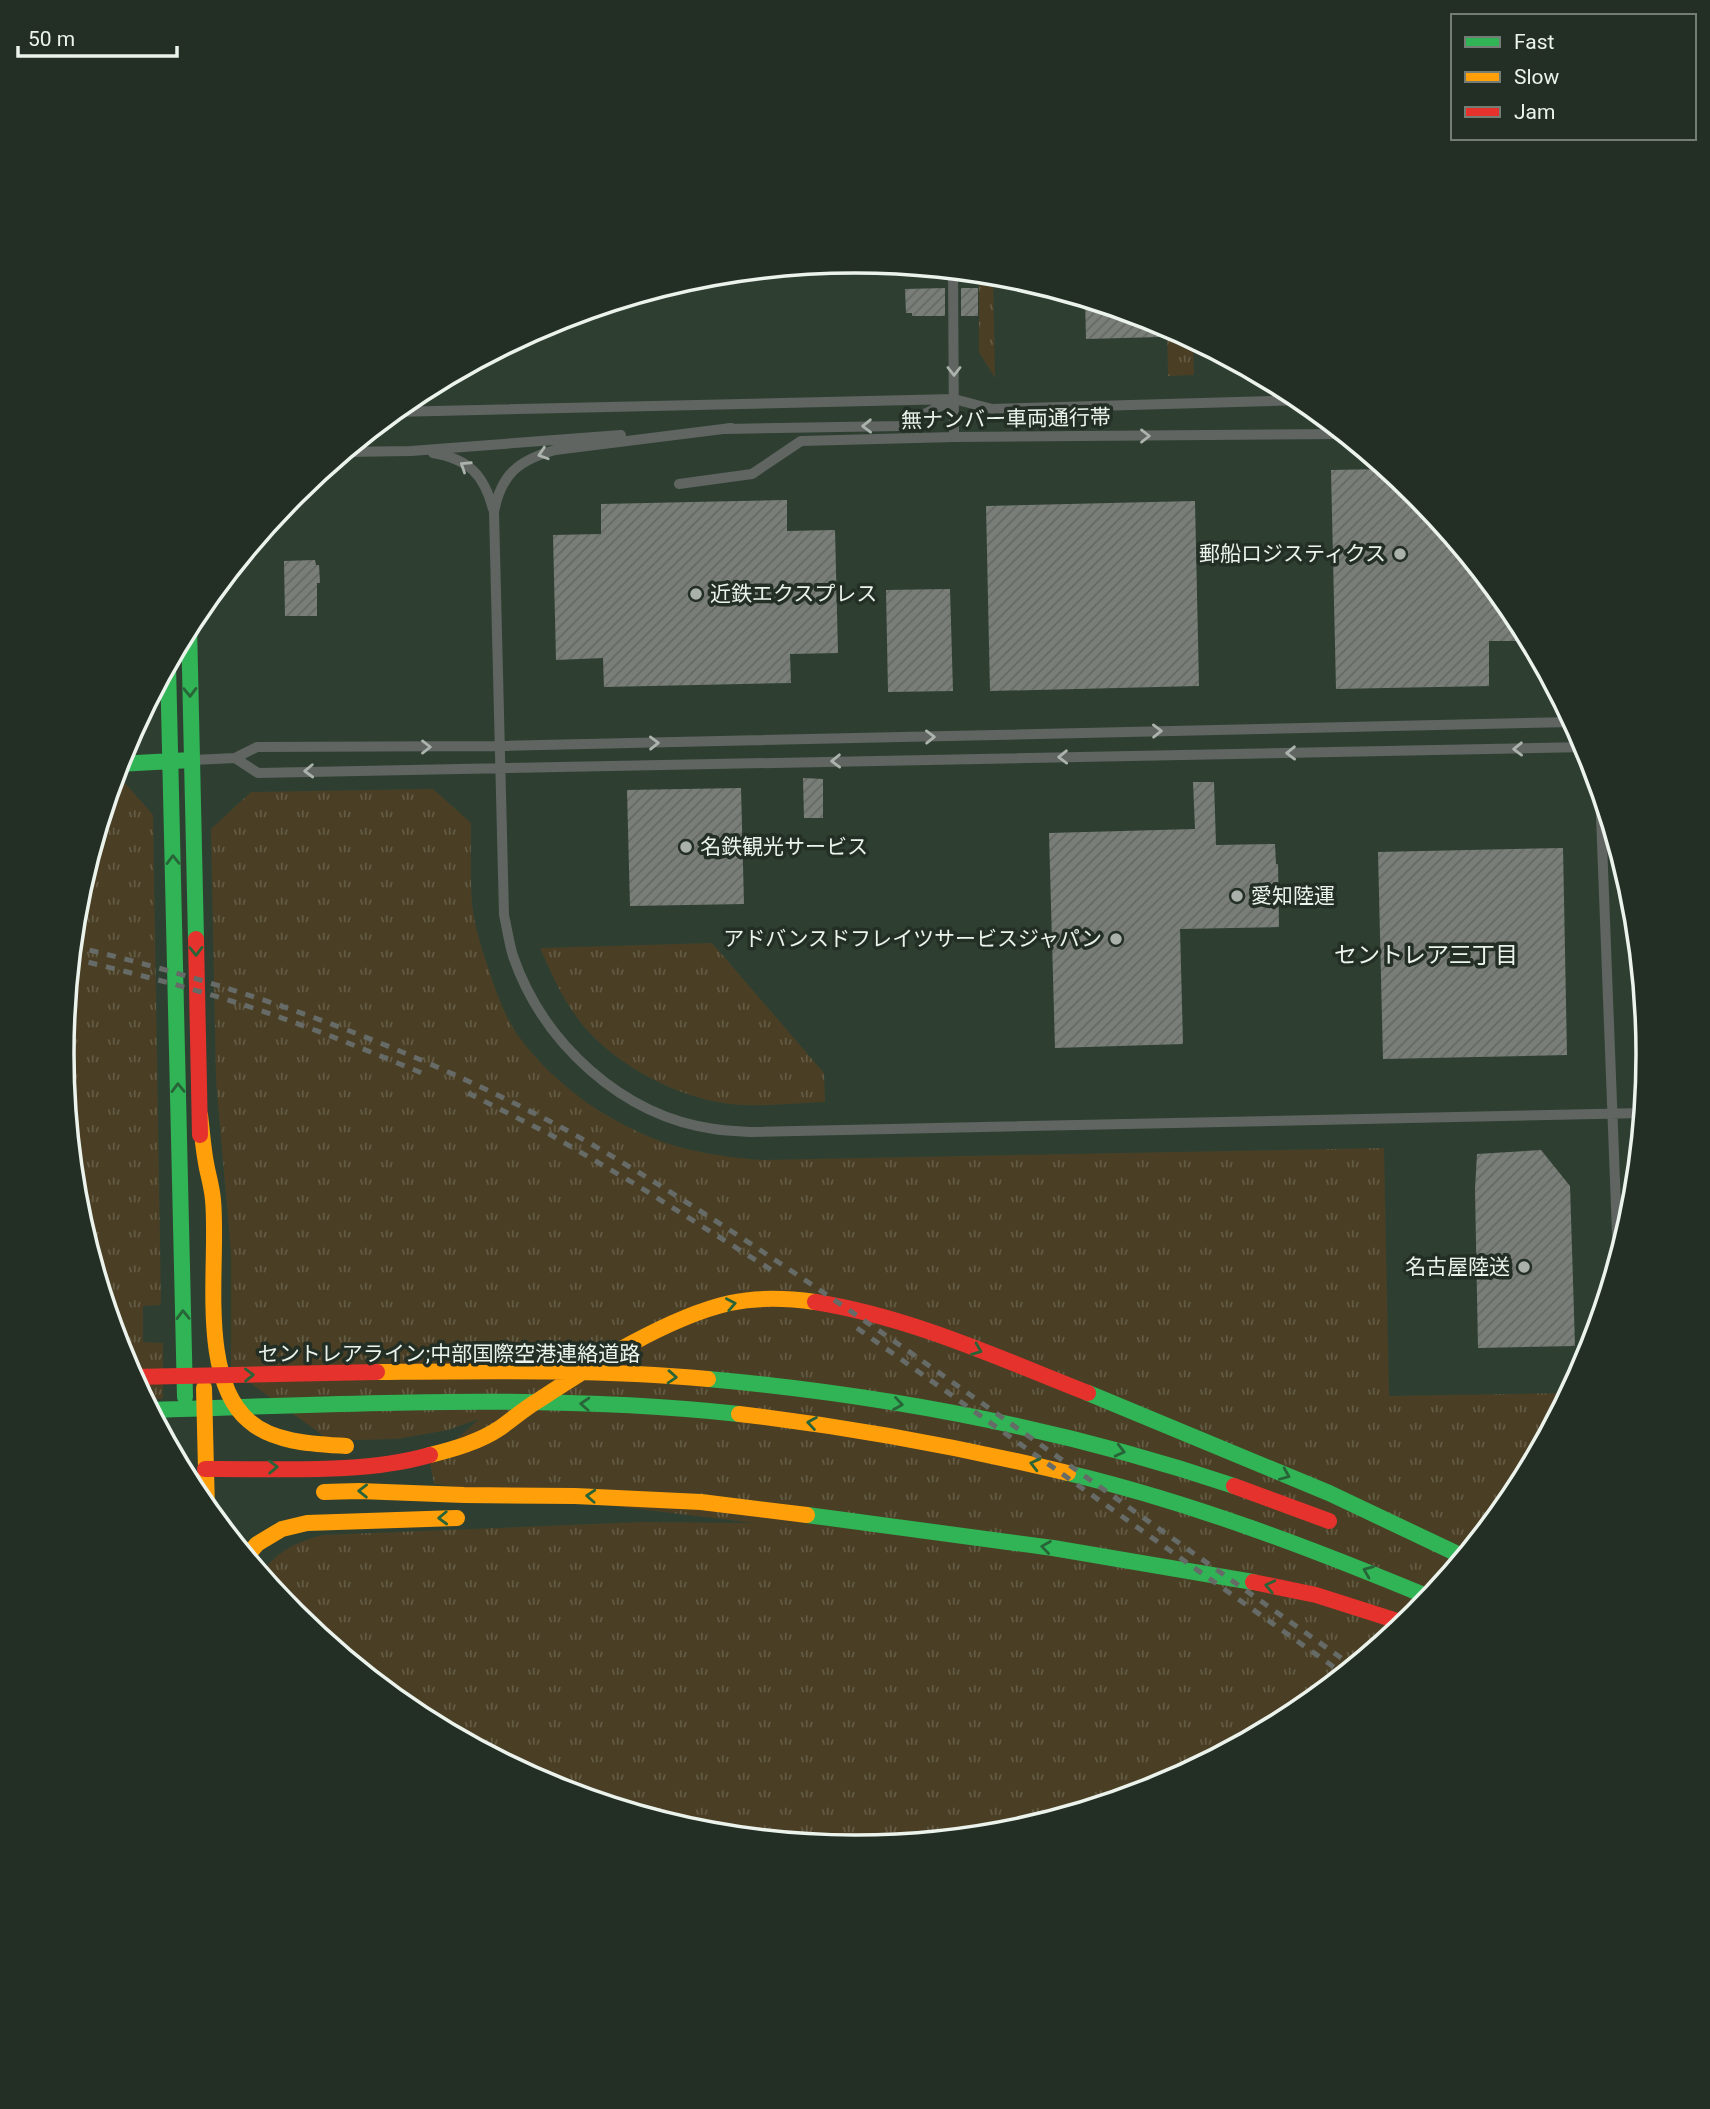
<svg xmlns="http://www.w3.org/2000/svg" width="1710" height="2109" font-family="Roboto,'Noto Sans JP',sans-serif">
	<defs>
		<pattern id="grass-tufts" width="24" height="20" patternUnits="userSpaceOnUse" patternTransform="scale(1.75)"><rect width="24" height="20" fill="#4a3f25"/><path d="M3 7l-1-3M5 7V3M7 7l1-3M15 17l-1-3M17 17v-4M19 17l1-3" fill="none" stroke="#645b45"/></pattern>
		<pattern id="building-hatch" width="6" height="6" patternUnits="userSpaceOnUse" patternTransform="scale(1.75)"><rect width="6" height="6" fill="#7a7e78"/><path d="M-1 1l2-2M0 6l6-6M5 7l2-2" fill="none" stroke="#656964"/></pattern>
	</defs>
	<rect width="100%" height="100%" fill="#2f3630"/>
	<path fill="#2e3f32" d="M63 1054a791 791 0 1 1 1582 0a791 791 0 1 1-1582 0Z"/>
	<path fill="url(#grass-tufts)" d="M979,273L993,274L995,378L979,352Z
		M1167,325L1193,339L1194,375L1168,376Z
		M126,784L153,815L161,1305L143,1306V1342L163,1343V1399H144L122,1358L76,1209L61,1054L77,899L111,785Z
		M433,789L471,823C471,849 470,877 472,903C474,926 482,949 489,970C496,992 504,1015 517,1034C556,1089 622,1133 687,1149C711,1155 736,1158 761,1160L1384,1148L1389,1396L1570,1393L1515,1496L1416,1616L1296,1715L1158,1788L1009,1833L855,1848L700,1833L551,1788L414,1714L293,1615L261,1576C272,1553 299,1541 322,1535L643,1522L754,1523L434,1484L430,1463L479,1419L448,1430L397,1439L356,1440L325,1437L231,1369V1253L216,1080L211,829L251,792Z
		M712,943L824,1073L825,1102C798,1103 771,1106 745,1105C691,1104 624,1071 588,1031C566,1007 553,977 540,948Z"/>
	<path fill="url(#building-hatch)" d="M945,288V316H912V313H906L905,289Z
		M961,288H978V316H961Z
		M1085,299L1159,321L1160,337L1086,339Z
		M1387,469L1417,494L1515,614L1522,626V641H1489V686L1336,689L1331,470Z
		M787,500V531L835,530L838,653L790,654L791,683L604,687L603,658L556,660L553,535L601,534V504Z
		M1195,501L1199,686L990,691L986,506Z
		M315,560L316,565H319L320,583H317V616H285L284,561Z
		M950,589L953,691L888,692L886,590Z
		M803,778L823,779V818H804Z
		M1193,782H1214L1216,845L1275,844L1276,864H1278L1279,927L1180,929L1183,1044L1055,1048L1049,833L1195,829Z
		M741,788L744,904L630,906L627,790Z
		M1563,848L1567,1055L1383,1059L1378,852Z
		M1541,1150L1570,1186L1575,1346L1478,1348L1475,1189L1477,1154Z"/>
	<g fill="none" stroke-linecap="round" stroke-linejoin="round">
		<path stroke="#606561" stroke-width="10" d="M953,270L954,437
			M393,412L954,399L992,409L1303,400
			M731,428L555,450C519,460 501,474 494,512L504,915C507,928 509,943 513,956C543,1043 622,1116 714,1129C726,1131 739,1131 751,1132L1643,1113
			M725,429L900,426L951,401
			M344,452L411,451L621,435
			M433,453C469,459 484,475 493,509
			M679,484L752,474L801,441L954,437L1345,434
			M235,758L258,773L1587,747
			M193,760L235,758L257,747L499,746L1573,722
			M1600,790L1618,1259"/>
		<path stroke="#30b455" stroke-width="16" d="M189,624L196,939
			M168,664L185,1397
			M118,764L191,760
			M708,1379C886,1395 1065,1429 1234,1486
			M1088,1393L1329,1493L1464,1557
			M149,1410C345,1404 543,1393 739,1414
			M1068,1473C1193,1503 1313,1549 1431,1598
			M807,1515L1053,1548L1253,1582"/>
		<path stroke="#ff9f0a" stroke-width="16" d="M200,1115C202,1131 203,1147 206,1163C208,1175 212,1187 213,1200C219,1261 197,1377 249,1421C274,1443 315,1444 346,1446
			M377,1372C487,1371 598,1369 708,1379
			M204,1388L207,1510
			M739,1414C850,1427 959,1447 1068,1473
			M430,1455C454,1449 479,1442 500,1428C513,1419 525,1408 539,1400C592,1365 668,1317 730,1303C758,1297 787,1298 815,1302
			M324,1492L359,1491L464,1495L575,1496L701,1502L807,1515
			M246,1557L257,1544L282,1529L307,1523L457,1518"/>
		<path stroke="#e5322d" stroke-width="16" d="M196,939L200,1135
			M815,1302C910,1317 999,1358 1088,1393
			M132,1377L377,1372
			M205,1469C277,1468 360,1475 430,1455
			M1234,1486L1329,1521
			M1253,1582L1316,1595L1407,1624"/>
		<path stroke="#666b67" stroke-width="5" stroke-dasharray="9 9" stroke-linecap="butt" d="M72,946C239,985 401,1043 553,1123C595,1145 635,1170 675,1195C753,1244 829,1296 904,1348C1054,1454 1204,1561 1354,1667
			M71,958C132,973 193,988 253,1008C313,1028 371,1052 429,1076
			M468,1093L551,1135L635,1184L773,1271
			M857,1328L1345,1675"/>
	</g>
	<defs><path id="oneway-chevron" d="M-2-3.5L2.5 0L-2 3.5" fill="none" stroke-width="1.6" stroke-linecap="round" stroke-linejoin="round" transform="scale(1.75)"/></defs>
	<g stroke="#acb3ad">
		<use href="#oneway-chevron" transform="translate(954 371) rotate(90)"/>
		<use href="#oneway-chevron" transform="translate(867 426) rotate(179)"/>
		<use href="#oneway-chevron" transform="translate(1145 436)"/>
		<use href="#oneway-chevron" transform="translate(543 454) rotate(162)"/>
		<use href="#oneway-chevron" transform="translate(465 466) rotate(-147)"/>
		<use href="#oneway-chevron" transform="translate(1157 731) rotate(-1)"/>
		<use href="#oneway-chevron" transform="translate(930 737) rotate(-1)"/>
		<use href="#oneway-chevron" transform="translate(654 743) rotate(-1)"/>
		<use href="#oneway-chevron" transform="translate(426 747)"/>
		<use href="#oneway-chevron" transform="translate(1518 749) rotate(179)"/>
		<use href="#oneway-chevron" transform="translate(1291 753) rotate(179)"/>
		<use href="#oneway-chevron" transform="translate(1063 757) rotate(179)"/>
		<use href="#oneway-chevron" transform="translate(836 761) rotate(179)"/>
		<use href="#oneway-chevron" transform="translate(309 771) rotate(178)"/>
	</g>
	<g stroke="#286438">
		<use href="#oneway-chevron" transform="translate(190 692) rotate(89)"/>
		<use href="#oneway-chevron" transform="translate(173 860) rotate(-91)"/>
		<use href="#oneway-chevron" transform="translate(196 951) rotate(89)"/>
		<use href="#oneway-chevron" transform="translate(178 1088) rotate(-91)"/>
		<use href="#oneway-chevron" transform="translate(731 1304) rotate(-11)"/>
		<use href="#oneway-chevron" transform="translate(183 1315) rotate(-91)"/>
		<use href="#oneway-chevron" transform="translate(977 1350) rotate(22)"/>
		<use href="#oneway-chevron" transform="translate(249 1375) rotate(-1)"/>
		<use href="#oneway-chevron" transform="translate(672 1377) rotate(4)"/>
		<use href="#oneway-chevron" transform="translate(585 1404) rotate(-177)"/>
		<use href="#oneway-chevron" transform="translate(898 1404) rotate(9)"/>
		<use href="#oneway-chevron" transform="translate(812 1423) rotate(-171)"/>
		<use href="#oneway-chevron" transform="translate(1120 1451) rotate(14)"/>
		<use href="#oneway-chevron" transform="translate(1035 1464) rotate(-166)"/>
		<use href="#oneway-chevron" transform="translate(273 1467) rotate(-1)"/>
		<use href="#oneway-chevron" transform="translate(1285 1475) rotate(23)"/>
		<use href="#oneway-chevron" transform="translate(363 1491) rotate(-179)"/>
		<use href="#oneway-chevron" transform="translate(591 1496) rotate(-177)"/>
		<use href="#oneway-chevron" transform="translate(443 1518) rotate(178)"/>
		<use href="#oneway-chevron" transform="translate(1046 1547) rotate(-172)"/>
		<use href="#oneway-chevron" transform="translate(1368 1571) rotate(-158)"/>
		<use href="#oneway-chevron" transform="translate(1270 1586) rotate(-168)"/>
	</g>
	<g fill="#a9b1aa" stroke="#232f25" stroke-width="2.5">
		<circle cx="1400" cy="554" r="7"/>
		<circle cx="696" cy="594" r="7"/>
		<circle cx="686" cy="847" r="7"/>
		<circle cx="1237" cy="896" r="7"/>
		<circle cx="1116" cy="939" r="7"/>
		<circle cx="1524" cy="1267" r="7"/>
	</g>
	<g text-anchor="middle" dominant-baseline="central" stroke-width="7" stroke-linejoin="round" paint-order="stroke">
		<g font-size="21" fill="#ebf3ec" stroke="#232f25">
			<text transform="translate(1006 419) rotate(-1)">無ナンバー車両通行帯</text>
			<text x="449" y="1354">セントレアライン;中部国際空港連絡道路</text>
		</g>
		<g font-size="21" fill="#ebf3ec" stroke="#232f25" text-anchor="end">
			<text x="1386" y="554">郵船ロジスティクス</text>
			<text x="710" y="594" text-anchor="start">近鉄エクスプレス</text>
			<text x="700" y="847" text-anchor="start">名鉄観光サービス</text>
			<text x="1251" y="896" text-anchor="start">愛知陸運</text>
			<text x="1102" y="939">アドバンスドフレイツサービスジャパン</text>
			<text x="1510" y="1267">名古屋陸送</text>
		</g>
		<g font-size="23" fill="#ebf3ec" stroke="#232f25">
			<text x="1426" y="955">セントレア三丁目</text>
		</g>
	</g>
	<path d="M0 0H1710V2109H0ZM74 1054a781 781 0 1 1 1562 0a781 781 0 1 1-1562 0Z" fill="#232f25" fill-rule="evenodd"/>
	<path fill="none" stroke="#ebf3ec" stroke-width="3.5" d="M74 1054a781 781 0 1 1 1562 0a781 781 0 1 1-1562 0Z"/>
	<rect x="1451" y="14" width="245" height="126" fill="#232f25" stroke="#737d75" stroke-width="2"/>
	<rect x="1465" y="37" width="35" height="10" fill="#30b455" stroke="#737d75" stroke-width="2"/>
	<text x="1514" y="49" font-size="21" fill="#ebf3ec">Fast</text>
	<rect x="1465" y="72" width="35" height="10" fill="#ff9f0a" stroke="#737d75" stroke-width="2"/>
	<text x="1514" y="84" font-size="21" fill="#ebf3ec">Slow</text>
	<rect x="1465" y="107" width="35" height="10" fill="#e5322d" stroke="#737d75" stroke-width="2"/>
	<text x="1514" y="119" font-size="21" fill="#ebf3ec">Jam</text>
	<path d="M18 46v10h159v-10" fill="none" stroke="#ebf3ec" stroke-width="3.5"/>
	<text x="28" y="46" font-size="21" fill="#ebf3ec" stroke="#232f25" stroke-width="5" paint-order="stroke">50 m</text>
</svg>
